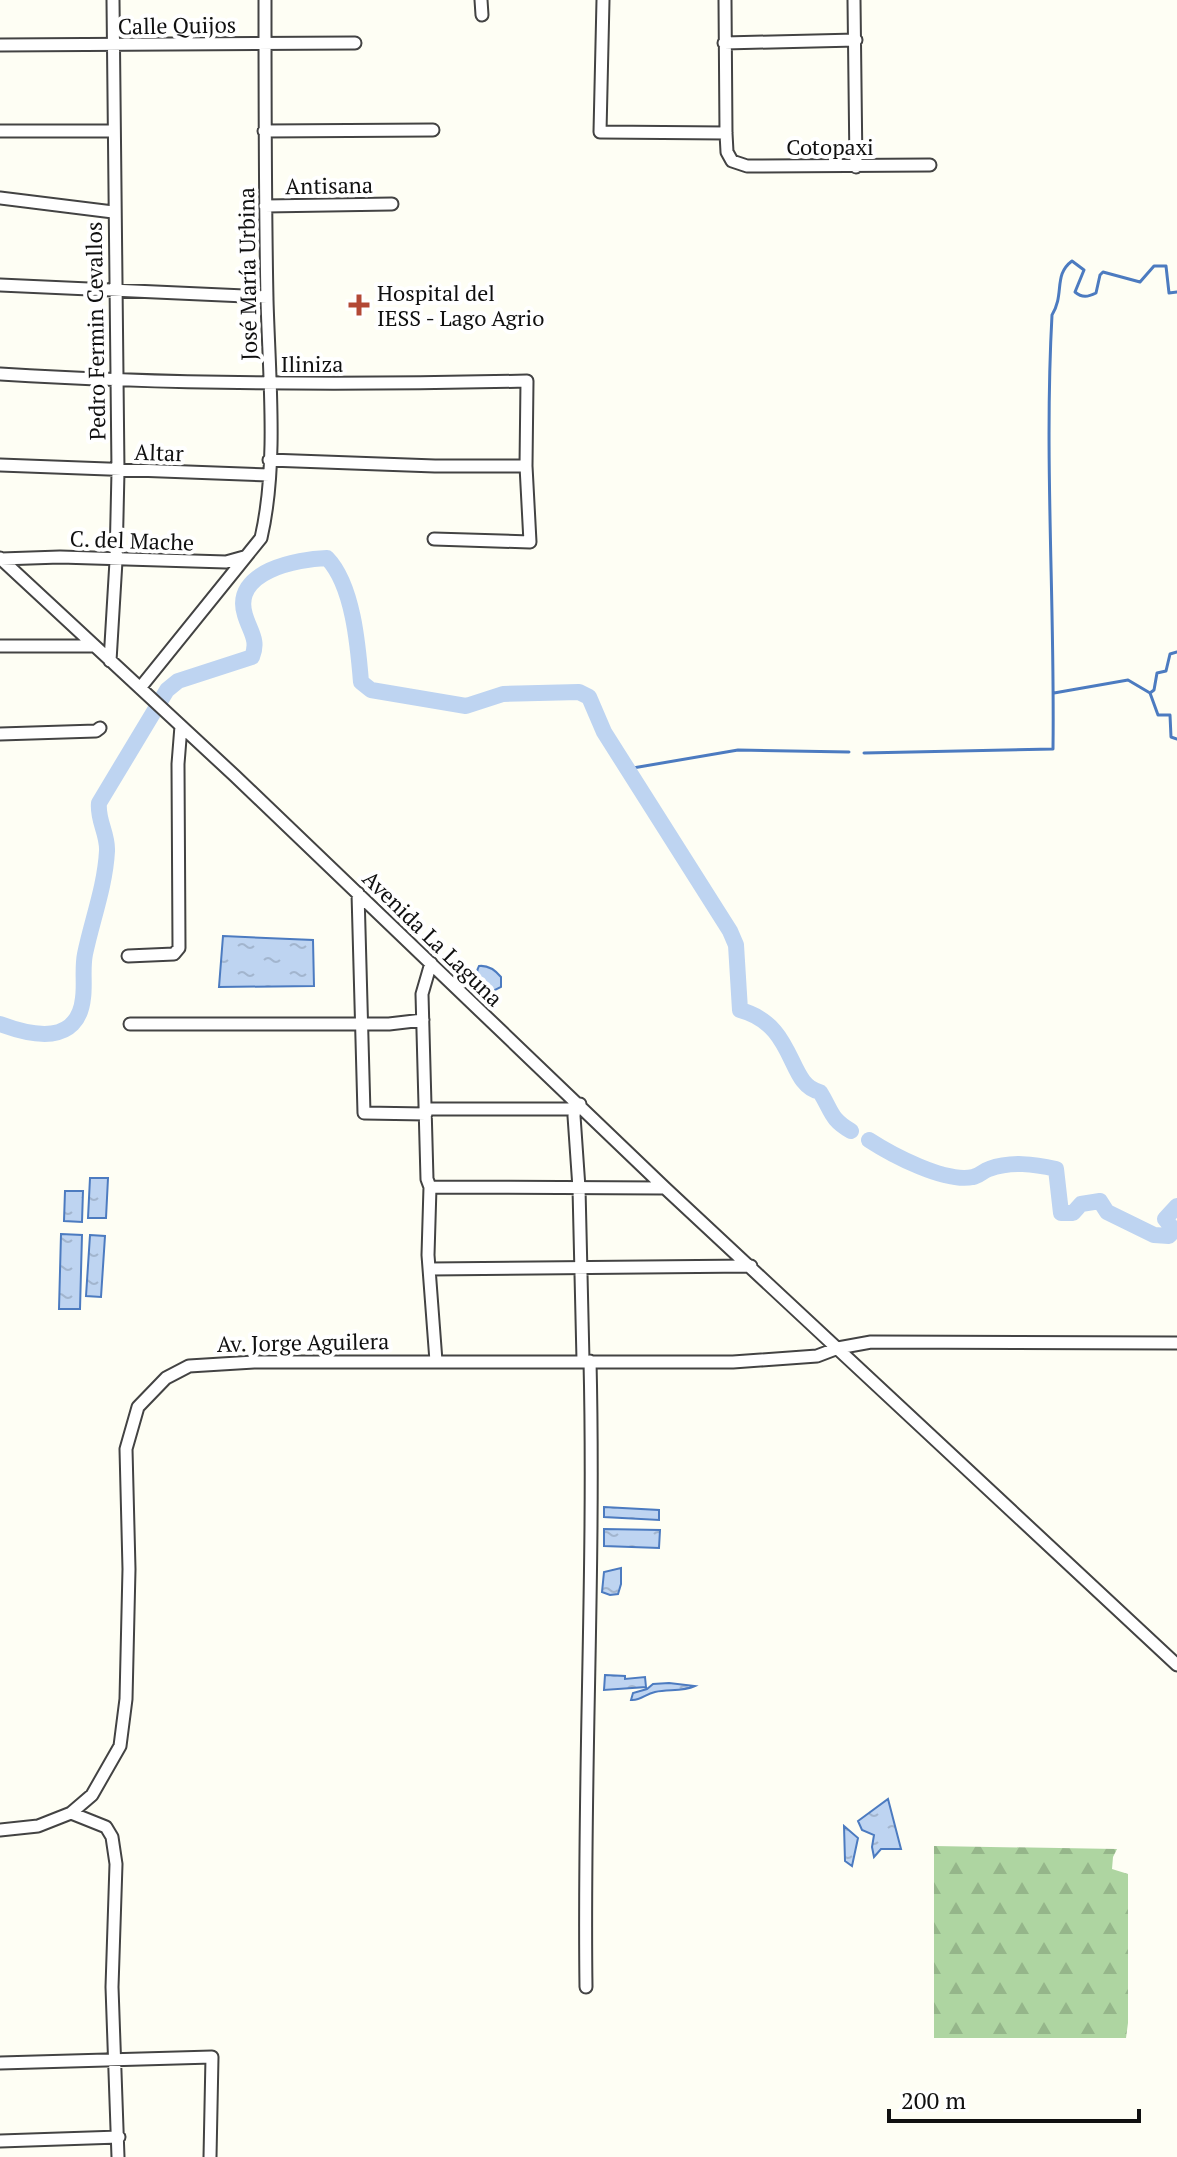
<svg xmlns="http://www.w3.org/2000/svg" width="1177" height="2157" font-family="'PT Serif',serif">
	<defs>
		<pattern id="forest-firs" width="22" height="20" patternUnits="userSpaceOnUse" patternTransform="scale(2)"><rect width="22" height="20" fill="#aed5a1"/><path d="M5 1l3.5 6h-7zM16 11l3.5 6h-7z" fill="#95b68a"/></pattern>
		<pattern id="water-ripples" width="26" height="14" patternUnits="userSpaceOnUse" patternTransform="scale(2)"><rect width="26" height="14" fill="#bed4f1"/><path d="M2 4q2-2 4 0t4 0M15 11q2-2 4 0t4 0" fill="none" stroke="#a2b5ce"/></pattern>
	</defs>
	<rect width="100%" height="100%" fill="#fefef4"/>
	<path fill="url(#forest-firs)" d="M934,1846L1117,1849L1113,1857L1112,1869L1128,1874V2023L1126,2038H934Z"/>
	<path fill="url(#water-ripples)" stroke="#4c7bc0" stroke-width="2" d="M223,936L313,940L314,986L219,987Z
		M479,966C488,965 496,971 501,977V987L493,991C483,988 473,976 479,966Z
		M90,1178H108L106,1218H88Z
		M65,1191H83L82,1222L64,1221Z
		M61,1234L82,1235L80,1309H59Z
		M90,1235L105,1236L101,1297L86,1296Z
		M604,1507L659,1510V1520L604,1517Z
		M604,1529L660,1530L659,1548L604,1546Z
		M621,1568V1584L618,1594L610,1595L602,1592L604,1572Z
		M605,1675L625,1676V1679L645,1677L646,1687L604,1690Z
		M669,1683L695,1686C682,1692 669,1689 655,1692C645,1694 641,1701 631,1700L633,1693L647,1689L653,1684Z
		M888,1799L901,1849H881L874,1857L872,1847L874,1835L862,1830L858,1821Z
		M844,1826L858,1838L852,1866L845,1861Z"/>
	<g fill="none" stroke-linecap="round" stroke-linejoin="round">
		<path stroke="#4c7bc0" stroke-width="3" d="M1054,693L1128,680L1150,693L1154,690L1157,673L1166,671L1170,654L1177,652
			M1150,693L1158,715H1170L1171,737L1177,739
			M864,753L1053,749C1055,604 1044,459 1052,315C1065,294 1053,275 1072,261L1084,270L1075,292C1082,298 1088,297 1096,293L1100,275L1103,272L1140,282L1154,266H1166L1169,293L1177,292
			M627,769L738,750L849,752"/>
		<path stroke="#bed4f1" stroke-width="16" d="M0,1024C32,1036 78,1046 83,998C85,984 82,969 85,954C92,920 105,887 107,851C108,834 97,820 99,803L167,690L178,681L252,657C259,640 250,632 245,615C231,571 298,559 327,558C353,585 358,645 361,682L371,690L466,706L503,694L579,692L589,697L604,732L730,931L736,945L740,1010C797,1025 787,1086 820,1092C832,1111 830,1119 851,1131
			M869,1140C892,1155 945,1183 973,1177C979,1176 983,1171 989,1169C1011,1161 1034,1164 1056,1169L1061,1213H1073L1081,1204L1100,1201L1107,1212L1154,1235L1169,1236L1174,1230L1165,1219L1177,1206"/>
		<g stroke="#434343" stroke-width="15">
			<path id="minor" d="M481,0L482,15
				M603,0L600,132L726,133
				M725,0L726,133L727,152L732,161L747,166L930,165
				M854,0L856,167
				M724,43L856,40
				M0,45L355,43
				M0,131H114
				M264,131L433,130
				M0,198L113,212
				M265,206L392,204
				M0,285L267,297
				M0,374C176,385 351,385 527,381L526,466L530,542L434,539
				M269,460L435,466H526
				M0,465L269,475
				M0,558L235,776L665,1188L1177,1665
				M1,559L60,557L226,562L244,557
				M0,646H92
				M110,661L116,561L118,471L113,0
				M140,688L261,538C278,465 269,375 267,300C265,200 265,100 265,0
				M0,734L96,731L100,728
				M358,893L364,1113L426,1114
				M128,956L174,954L179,948L178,764L181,726
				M431,963L422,994L427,1179L430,1187L428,1255L436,1361
				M130,1024H389L423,1020
				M580,1104L575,1109L574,1116L579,1188L583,1360
				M426,1109H575
				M430,1187L665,1188
				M430,1269L751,1266
				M71,1813L106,1827L112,1837L116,1864L112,1987L118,2157
				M0,1830L38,1826L71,1813L92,1795L120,1746L126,1699L129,1569L126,1449L138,1407L166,1378L189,1366L254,1362H733L817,1356L838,1348L871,1342L1177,1343
				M586,1987C583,1778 595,1570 590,1361
				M0,2063L212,2057L210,2157
				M0,2141L119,2137"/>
		</g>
		<use href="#minor" stroke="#fff" stroke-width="11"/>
	</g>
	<path fill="#b34835" stroke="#fff" stroke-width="3" d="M355 293h8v8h8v8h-8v8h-8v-8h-8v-8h8z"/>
	<g text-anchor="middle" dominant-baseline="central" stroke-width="8" stroke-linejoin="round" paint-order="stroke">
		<g font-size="22" fill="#101010" stroke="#fff">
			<text transform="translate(177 25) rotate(-1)">Calle Quijos</text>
			<text x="830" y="146">Cotopaxi</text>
			<text transform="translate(329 185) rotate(-1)">Antisana</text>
			<text transform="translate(247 274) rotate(-91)">José María Urbina</text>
			<text transform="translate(95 331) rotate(-91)">Pedro Fermin Cevallos</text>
			<text x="312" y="363">Iliniza</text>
			<text transform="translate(159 452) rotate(2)">Altar</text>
			<text transform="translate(132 540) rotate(2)">C. del Mache</text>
			<text transform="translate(433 938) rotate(44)">Avenida La Laguna</text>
			<text transform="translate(303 1342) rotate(-1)">Av. Jorge Aguilera</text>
		</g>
		<g font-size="22" fill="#101010" stroke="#fff" text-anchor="start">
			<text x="377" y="292">Hospital del<tspan x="377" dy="25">IESS - Lago Agrio</tspan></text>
		</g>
	</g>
	<path d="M889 2109v12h250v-12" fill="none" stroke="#101010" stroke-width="4"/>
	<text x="901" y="2109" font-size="24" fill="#101010" stroke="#ffffff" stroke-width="6" paint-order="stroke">200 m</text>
</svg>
